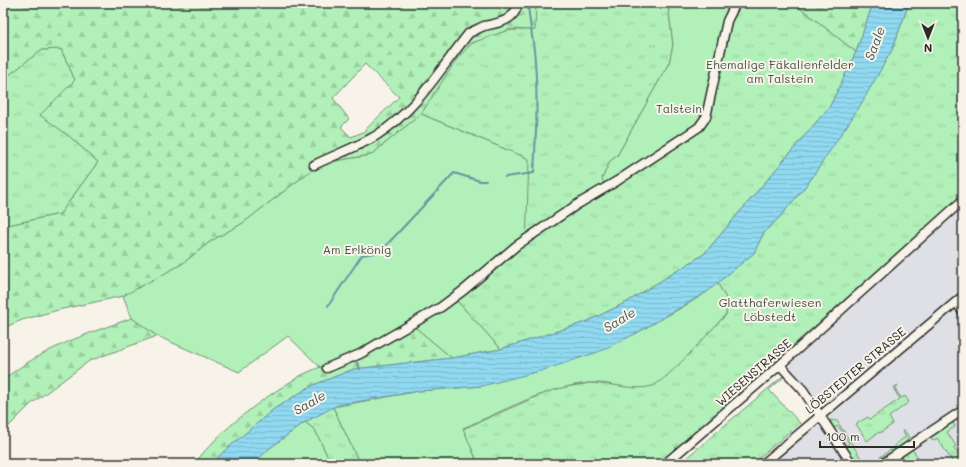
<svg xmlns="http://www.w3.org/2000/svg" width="966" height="467" font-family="Mali,sans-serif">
	<defs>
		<pattern id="grass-tufts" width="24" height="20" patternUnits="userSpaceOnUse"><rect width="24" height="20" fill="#b1f1b9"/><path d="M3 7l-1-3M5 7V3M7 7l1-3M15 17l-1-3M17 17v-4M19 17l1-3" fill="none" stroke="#98cf9f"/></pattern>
		<pattern id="forest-firs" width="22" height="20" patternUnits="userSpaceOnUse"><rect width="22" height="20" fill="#b1f1b9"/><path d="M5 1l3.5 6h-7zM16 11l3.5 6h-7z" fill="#98cf9f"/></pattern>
		<pattern id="water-rules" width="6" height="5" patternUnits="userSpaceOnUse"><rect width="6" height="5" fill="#90d9f1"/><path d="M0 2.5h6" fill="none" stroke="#7cbacf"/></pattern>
	</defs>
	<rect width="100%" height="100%" fill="#f7f3e8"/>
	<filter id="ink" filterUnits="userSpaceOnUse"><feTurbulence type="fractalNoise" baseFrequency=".025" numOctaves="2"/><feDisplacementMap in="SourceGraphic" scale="8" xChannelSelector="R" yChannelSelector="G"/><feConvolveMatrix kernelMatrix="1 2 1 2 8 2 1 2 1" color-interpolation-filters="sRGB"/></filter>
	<g filter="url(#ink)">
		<path fill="#dfe0e6" d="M963,204V292L828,405H821L815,402L790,368L791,360Z
			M957,311L963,315V407L876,464H856L829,423L830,413L949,312Z
			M963,414V464H887Z
			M817,426L824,428L848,464H768L812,427Z"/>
		<path fill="url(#grass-tufts)" stroke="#6e8e72" d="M536,3H668L673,45L669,63L617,156L610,161L602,179L729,22L739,3H794L856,52L830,106L704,254L627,302L586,322L501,349L456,300L529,159L421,114C432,97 456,52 473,43C492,31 513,29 534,30Z
			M909,3H963V195L659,464H478L463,429L554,389L590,383L636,387L668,374L726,315L728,302L717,282L754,253L764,232L778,219L809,182L892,50Z
			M61,49L75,80L41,115L69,136L98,162L60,214L3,226V80L41,50Z
			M783,376H785L769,390L800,423L752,464H679Z
			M898,385L895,389L901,398L905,396L909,402L889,417L893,424L880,433L879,432L867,441L856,424L868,417L870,419L900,399L893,388Z
			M333,407L360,464H331L315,430L305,422Z
			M830,420L837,421L865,464L857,463L846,446L849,443L844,435L840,437L843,433L838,426L834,428Z
			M953,422L955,427L947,432L956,446L953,448L963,460V464H954L937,438L933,441L930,438Z
			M904,430L909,437L907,439L908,441L874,464H870L896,446L895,444L906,437L902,431Z
			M912,449L920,460L916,458L908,464H892Z"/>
		<path fill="url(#forest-firs)" stroke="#6e8e72" fill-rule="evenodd" d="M3,3H536L535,30L511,29L472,43L457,59L421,114L371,155L324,163L309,172L243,223L211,241L182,264L134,291L123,296L58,310L22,320L3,328V310L5,308L3,306V226L60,214L98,162L69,136L40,115L75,80L61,49L41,50L3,80ZM365,64L399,97L363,132L351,137L341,127L349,119L333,98Z
			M794,3H873L856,52Z
			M132,318L157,336L89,361L31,404L3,432V380C41,349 86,334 132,318Z
			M409,322L452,358L354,369L311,386L274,409L221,454L213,464H194C222,428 261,399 300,376C319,366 340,361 359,352C377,343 393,332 409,322Z"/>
		<path fill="#b1f1b9" stroke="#6e8e72" d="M668,3H739L729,22L707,119L607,190L602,179L610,161L617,156L669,63L673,45Z
			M421,114L529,159L526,244L456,300L501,349L452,358L409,322L359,352L323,367H320L288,336L239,372L157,336L132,318L123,296L182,264L211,241L243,223L309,172L324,163L371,155Z
			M717,282L728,302L726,314C713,328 667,381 652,386C632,392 608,381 588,383C543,388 504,411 463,428L478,464H360L333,407L419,391L482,386L635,334L688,304L707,292Z
			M305,422L315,430L331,464H253L270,448Z"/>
		<path fill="url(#water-rules)" stroke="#6893a2" d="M873,3H909L892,50L860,106L809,182L778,219L764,232L754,253L707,292L635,334L598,352L544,370L482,386L419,391L338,405L305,422L270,448L253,464H213L221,454L274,409L311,386L354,369L452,358L501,349L586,322L627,302L704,254L830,106L856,52Z"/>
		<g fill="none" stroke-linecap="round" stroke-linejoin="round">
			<path stroke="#6893a2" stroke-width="2" d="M505,177L534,173C536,136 538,98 535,61C534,42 529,23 528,3
				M328,306L362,255L380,252L454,173L480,181H486
				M357,363L360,369"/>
			<g stroke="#2b2b2b" stroke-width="11">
				<path id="minor" d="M314,165C334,155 358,147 377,135C416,111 441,68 469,33C474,31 479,28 484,26C499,23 515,21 518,3
					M956,302L963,312
					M780,365L803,390L852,464
					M327,368L360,354L441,307L464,290L516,246L578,204L617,181L699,127L706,117L727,21L736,3
					M665,464L780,365L963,200
					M763,464L963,296
					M882,464L963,410"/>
			</g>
			<use href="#minor" stroke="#f7f3e8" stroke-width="8"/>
		</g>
	</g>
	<g text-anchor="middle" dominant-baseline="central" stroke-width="4" stroke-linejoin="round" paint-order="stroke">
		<g font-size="12" fill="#465347" stroke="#f7f3e8">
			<text x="780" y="64">Ehemalige Fäkalienfelder<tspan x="780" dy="14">am Talstein</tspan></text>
			<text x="679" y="108">Talstein</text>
			<text x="357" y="249">Am Erlkönig</text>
			<text x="770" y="302">Glatthaferwiesen<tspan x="770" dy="14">Löbstedt</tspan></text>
		</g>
		<g font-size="12" fill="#2b2b2b" stroke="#f7f3e8">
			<text transform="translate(855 370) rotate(-40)">LÖBSTEDTER STRASSE</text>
			<text transform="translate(753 372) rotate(-41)">WIESENSTRASSE</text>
		</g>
		<g font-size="13" font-style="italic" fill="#44565c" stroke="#f7f3e8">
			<text transform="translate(874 43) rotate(-69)">Saale</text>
			<text transform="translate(619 319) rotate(-31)">Saale</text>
			<text transform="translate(309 402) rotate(-30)">Saale</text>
		</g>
	</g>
	<rect width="966" height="467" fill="none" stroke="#f7f3e8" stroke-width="16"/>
	<rect x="8" y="8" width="950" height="451" fill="none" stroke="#2b2b2b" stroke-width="1.5" filter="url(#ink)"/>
	<g transform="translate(928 38) rotate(180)" stroke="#f7f3e8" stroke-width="3" paint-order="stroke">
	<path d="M0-3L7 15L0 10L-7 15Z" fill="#2b2b2b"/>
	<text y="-6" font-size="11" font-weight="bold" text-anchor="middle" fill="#2b2b2b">N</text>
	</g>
	<path d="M820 441v6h94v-6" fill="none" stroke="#2b2b2b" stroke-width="2"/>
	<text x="826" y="441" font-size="12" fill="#2b2b2b" stroke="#f7f3e8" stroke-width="3" paint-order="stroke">100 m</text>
</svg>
